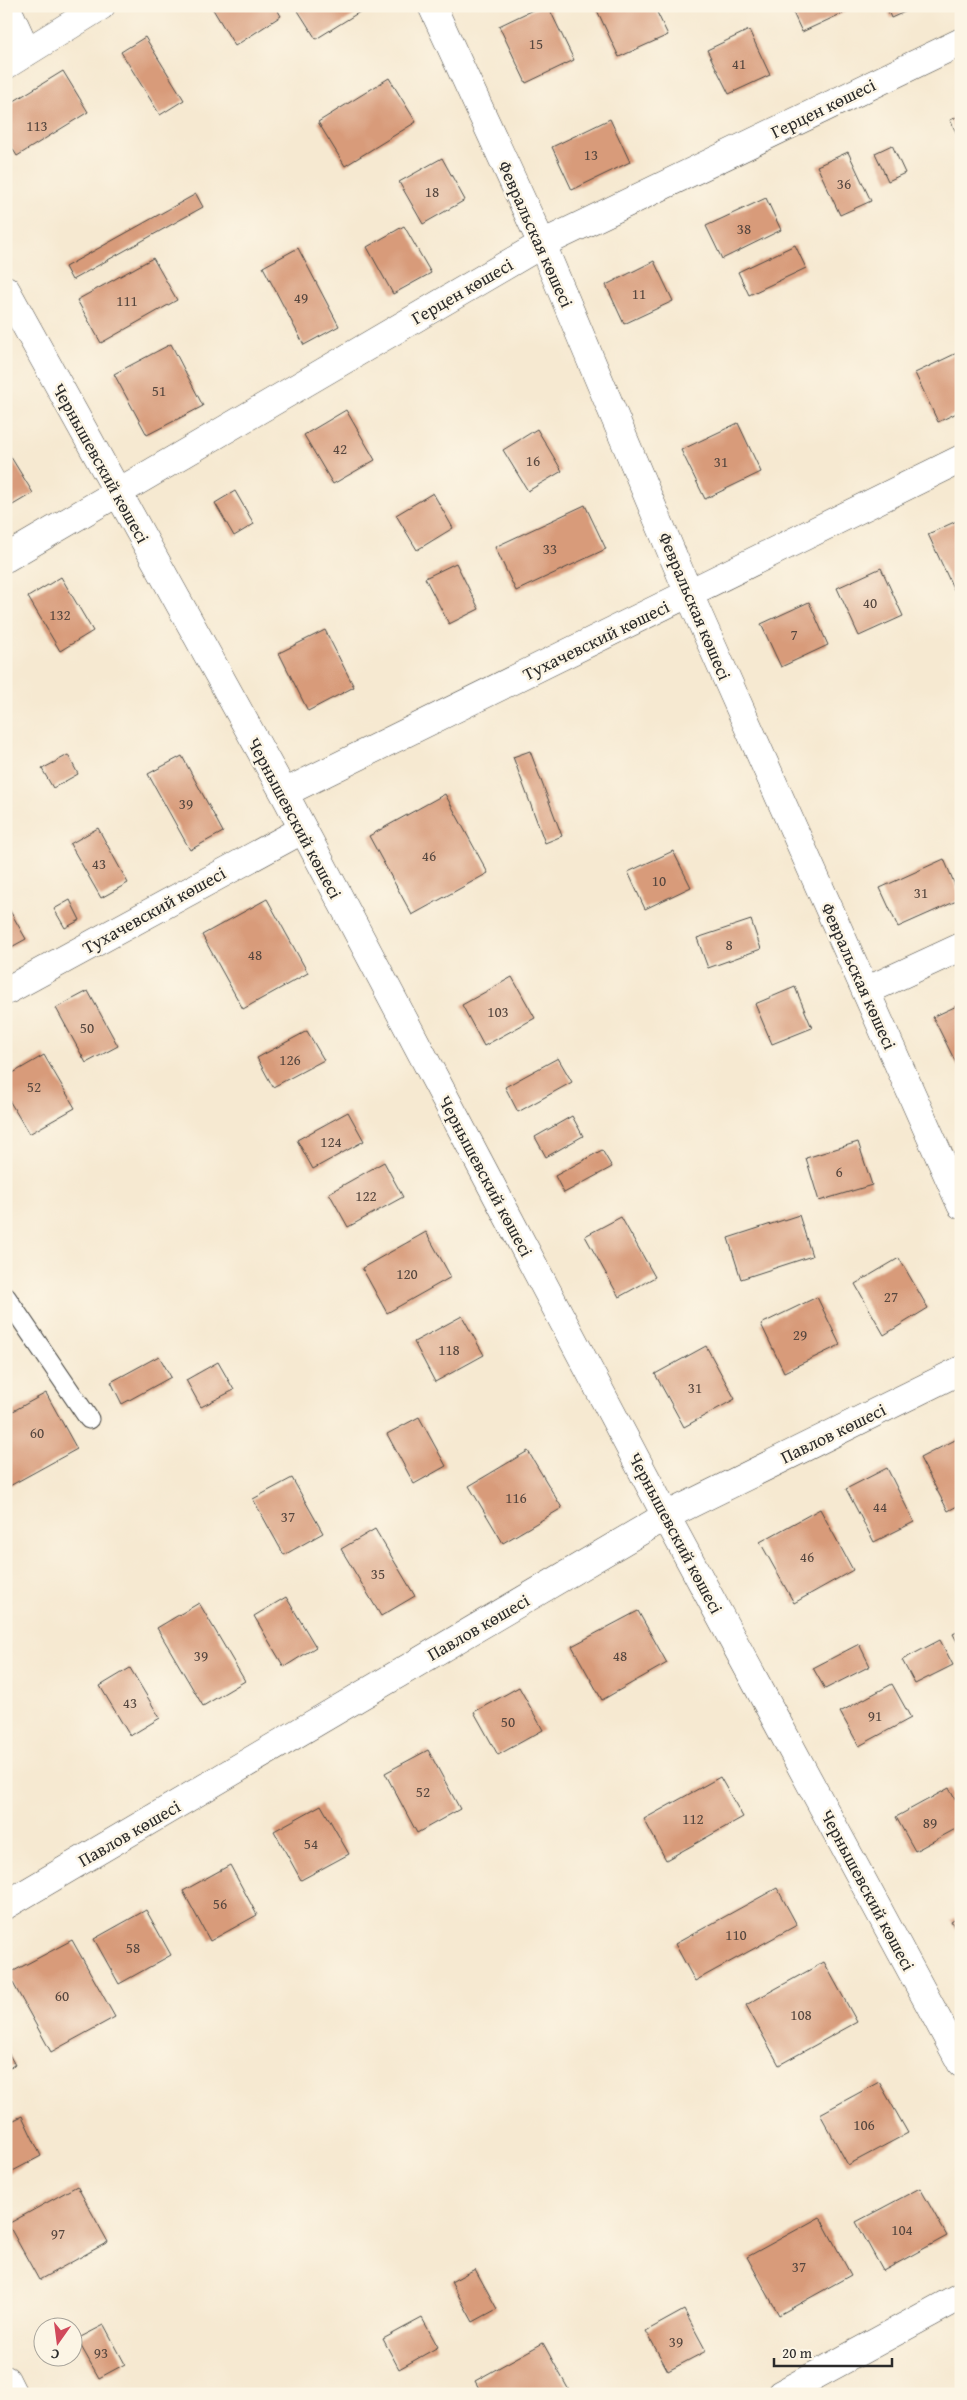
<svg xmlns="http://www.w3.org/2000/svg" width="967" height="2400" font-family="'Gentium Book Plus',serif">
	<rect width="100%" height="100%" fill="#fcf5e5"/>
	<filter id="ink" filterUnits="userSpaceOnUse"><feTurbulence type="fractalNoise" baseFrequency=".02" numOctaves="2"/><feDisplacementMap in="SourceGraphic" scale="10" xChannelSelector="R" yChannelSelector="G"/><feConvolveMatrix kernelMatrix="1 2 1 2 8 2 1 2 1" color-interpolation-filters="sRGB"/></filter>
	<filter id="wash" filterUnits="userSpaceOnUse"><feTurbulence type="fractalNoise" baseFrequency=".0096" numOctaves="4" result="noise"/><feDisplacementMap in="SourceGraphic" scale="20" xChannelSelector="R" yChannelSelector="G"/><feGaussianBlur stdDeviation="1.12" result="paint"/><feColorMatrix in="noise" values="0 0 0 0 0 0 0 0 0 0 0 0 0 0 0 0 0 1.4 0 .05"/><feComposite in="paint" operator="in"/></filter>
	<g filter="url(#wash)">
		<rect width="100%" height="100%" fill="#f6e9d1"/>
		<g id="blocks">
			<path fill="#d89b7a" d="M211,6H275L281,16L235,46Z
				M295,6H364L366,8L316,39Z
				M541,6H548L574,60L526,83L499,26Z
				M595,6H654L668,35L619,57Z
				M790,6H858L802,32Z
				M886,6H907L909,10L891,18Z
				M749,30L770,75L729,94L707,50Z
				M145,37L184,100L160,115L121,52Z
				M63,71L88,112L17,156L6,138V106Z
				M389,78L416,122L345,166L318,122Z
				M961,115V142L950,120Z
				M610,119L630,162L572,190L552,147Z
				M892,145L905,173L888,181L875,153Z
				M848,152L871,201L840,215L817,166Z
				M442,158L465,200L423,224L399,182Z
				M196,194L203,207L72,280L65,267Z
				M766,198L781,230L722,259L706,226Z
				M404,226L431,273L393,294L367,247Z
				M795,245L806,268L749,295L738,272Z
				M298,248L339,326L304,345L263,267Z
				M153,258L177,300L101,343L77,300Z
				M654,261L673,301L624,324L606,285Z
				M171,344L203,406L147,435L114,374Z
				M961,351V411L938,422L915,373Z
				M346,410L375,460L333,484L304,435Z
				M738,423L761,472L705,499L681,450Z
				M537,429L562,471L528,491L503,450Z
				M6,449L33,493L6,509Z
				M235,491L254,524L234,536L215,503Z
				M433,493L453,528L417,550L396,515Z
				M585,505L606,549L516,591L495,547Z
				M961,519V587L954,590L928,534Z
				M456,563L479,609L449,624L425,578Z
				M881,568L903,616L859,636L837,588Z
				M61,577L93,631L60,651L28,597Z
				M809,602L828,645L781,667L761,624Z
				M325,630L354,687L308,711L279,653Z
				M530,751L562,836L545,843L513,757Z
				M68,755L78,774L53,788L42,769Z
				M182,756L223,832L190,850L148,774Z
				M445,794L488,873L412,915L369,836Z
				M98,828L128,883L101,898L70,844Z
				M673,851L691,887L645,909L628,872Z
				M944,859L961,899L898,927L880,888Z
				M267,899L308,973L243,1009L202,935Z
				M70,900L80,920L65,928L54,909Z
				M6,904L26,939L6,950Z
				M751,920L761,949L708,968L697,938Z
				M512,977L535,1018L484,1046L462,1005Z
				M795,987L812,1028L772,1044L755,1004Z
				M88,991L118,1046L86,1063L56,1008Z
				M961,1004V1073L933,1017Z
				M307,1031L324,1060L273,1087L257,1058Z
				M44,1055L75,1108L29,1134L6,1095V1077Z
				M558,1058L572,1082L518,1112L505,1087Z
				M348,1112L364,1141L313,1169L297,1140Z
				M572,1116L583,1136L546,1157L535,1137Z
				M858,1142L872,1185L819,1201L806,1158Z
				M602,1150L612,1167L564,1193L555,1176Z
				M384,1162L403,1197L348,1227L329,1193Z
				M799,1215L812,1256L741,1279L728,1238Z
				M621,1217L655,1277L619,1297L585,1236Z
				M426,1232L451,1277L387,1313L362,1268Z
				M899,1258L928,1308L884,1335L855,1284Z
				M817,1297L840,1345L784,1372L761,1324Z
				M462,1316L484,1355L435,1382L414,1342Z
				M706,1346L735,1399L684,1427L655,1374Z
				M159,1356L171,1377L122,1404L111,1382Z
				M218,1362L234,1390L201,1407L186,1380Z
				M46,1393L77,1449L6,1488V1415Z
				M419,1417L446,1466L414,1484L387,1434Z
				M961,1437V1504L948,1511L920,1458Z
				M528,1451L562,1508L503,1543L469,1486Z
				M887,1468L914,1522L874,1542L846,1489Z
				M292,1478L323,1533L284,1555L253,1499Z
				M820,1509L853,1570L794,1603L760,1542Z
				M375,1529L415,1596L381,1616L341,1549Z
				M286,1597L316,1647L284,1667L254,1616Z
				M199,1603L245,1681L203,1706L157,1628Z
				M638,1611L667,1663L602,1700L572,1646Z
				M961,1630V1649L953,1634Z
				M940,1640L953,1665L915,1684L902,1660Z
				M859,1644L870,1666L825,1689L813,1668Z
				M130,1668L160,1718L130,1736L100,1686Z
				M892,1684L911,1718L859,1746L840,1712Z
				M519,1687L543,1730L498,1755L474,1712Z
				M428,1750L460,1809L417,1833L385,1773Z
				M720,1777L743,1817L666,1860L644,1819Z
				M949,1788L961,1811V1826L915,1851L896,1817Z
				M321,1805L349,1854L301,1880L274,1831Z
				M230,1865L257,1915L210,1941L183,1891Z
				M777,1888L797,1925L695,1981L675,1944Z
				M146,1910L171,1955L119,1984L94,1939Z
				M961,1915V1938L951,1921Z
				M72,1940L115,2017L51,2052L8,1974Z
				M824,1962L857,2022L779,2065L746,2005Z
				M6,2049L15,2065L6,2069Z
				M879,2082L908,2133L848,2165L820,2114Z
				M22,2116L41,2156L9,2173L6,2168V2124Z
				M77,2186L108,2242L39,2280L8,2224Z
				M920,2188L947,2236L883,2271L856,2222Z
				M820,2217L851,2275L779,2315L747,2257Z
				M475,2269L497,2309L473,2322L451,2282Z
				M684,2310L706,2351L668,2371L646,2331Z
				M422,2318L438,2347L399,2369L383,2339Z
				M104,2325L125,2364L99,2378L77,2339Z
				M543,2343L571,2394H482L475,2381Z"/>
		</g>
	</g>
	<g filter="url(#ink)">
		<use href="#blocks" fill-opacity="0" stroke="#494844" stroke-width="1"/>
		<g fill="none" stroke-linecap="round" stroke-linejoin="round">
			<g stroke="#494844" stroke-width="21">
				<path id="service" d="M6,1297L89,1419"/>
			</g>
			<g stroke="#494844" stroke-width="29">
				<path id="minor" d="M6,6L27,52
					M432,6L542,244L689,594L961,1205
					M6,65L101,6
					M6,290L284,793L666,1516L961,2063
					M6,558L542,244L961,42
					M284,793L961,459
					M6,991L302,830
					M866,991L961,947
					M6,1905L666,1516L961,1370
					M781,2394L961,2296"/>
			</g>
			<g stroke="#494844" stroke-width="29">
				<path id="secondary" d="M6,2380L13,2394"/>
			</g>
			<use href="#service" stroke="#fff" stroke-width="19"/>
			<use href="#minor" stroke="#fff" stroke-width="28"/>
			<use href="#secondary" stroke="#fff" stroke-width="28"/>
		</g>
	</g>
	<g text-anchor="middle" dominant-baseline="central" stroke-width="5" stroke-linejoin="round" paint-order="stroke">
		<g font-size="15" fill="#56473f">
			<text x="536" y="43">15</text>
			<text x="739" y="63">41</text>
			<text x="37" y="125">113</text>
			<text x="591" y="154">13</text>
			<text x="844" y="183">36</text>
			<text x="432" y="191">18</text>
			<text x="744" y="228">38</text>
			<text x="639" y="293">11</text>
			<text x="301" y="297">49</text>
			<text x="127" y="300">111</text>
			<text x="159" y="390">51</text>
			<text x="340" y="448">42</text>
			<text x="533" y="460">16</text>
			<text x="721" y="461">31</text>
			<text x="550" y="548">33</text>
			<text x="870" y="602">40</text>
			<text x="60" y="614">132</text>
			<text x="794" y="634">7</text>
			<text x="186" y="803">39</text>
			<text x="429" y="855">46</text>
			<text x="99" y="863">43</text>
			<text x="659" y="880">10</text>
			<text x="921" y="892">31</text>
			<text x="729" y="944">8</text>
			<text x="255" y="954">48</text>
			<text x="498" y="1011">103</text>
			<text x="87" y="1027">50</text>
			<text x="290" y="1059">126</text>
			<text x="34" y="1086">52</text>
			<text x="331" y="1141">124</text>
			<text x="839" y="1171">6</text>
			<text x="366" y="1195">122</text>
			<text x="407" y="1273">120</text>
			<text x="891" y="1296">27</text>
			<text x="800" y="1334">29</text>
			<text x="449" y="1349">118</text>
			<text x="695" y="1387">31</text>
			<text x="37" y="1432">60</text>
			<text x="516" y="1497">116</text>
			<text x="880" y="1506">44</text>
			<text x="288" y="1516">37</text>
			<text x="807" y="1556">46</text>
			<text x="378" y="1573">35</text>
			<text x="201" y="1655">39</text>
			<text x="620" y="1655">48</text>
			<text x="130" y="1702">43</text>
			<text x="875" y="1715">91</text>
			<text x="508" y="1721">50</text>
			<text x="423" y="1791">52</text>
			<text x="693" y="1818">112</text>
			<text x="930" y="1822">89</text>
			<text x="311" y="1843">54</text>
			<text x="220" y="1903">56</text>
			<text x="736" y="1934">110</text>
			<text x="133" y="1947">58</text>
			<text x="62" y="1995">60</text>
			<text x="801" y="2014">108</text>
			<text x="864" y="2124">106</text>
			<text x="902" y="2229">104</text>
			<text x="58" y="2233">97</text>
			<text x="799" y="2266">37</text>
			<text x="676" y="2341">39</text>
			<text x="101" y="2352">93</text>
		</g>
		<g font-size="18" fill="#2b2b2b" stroke="#fcf5e5">
			<text transform="translate(823 108) rotate(-26)">Герцен көшесі</text>
			<text transform="translate(536 234) rotate(66)">Февральская көшесі</text>
			<text transform="translate(462 291) rotate(-30)">Герцен көшесі</text>
			<text transform="translate(101 463) rotate(61)">Чернышевский көшесі</text>
			<text transform="translate(695 606) rotate(67)">Февральская көшесі</text>
			<text transform="translate(596 640) rotate(-26)">Тухачевский көшесі</text>
			<text transform="translate(295 818) rotate(62)">Чернышевский көшесі</text>
			<text transform="translate(154 910) rotate(-29)">Тухачевский көшесі</text>
			<text transform="translate(859 976) rotate(66)">Февральская көшесі</text>
			<text transform="translate(486 1176) rotate(62)">Чернышевский көшесі</text>
			<text transform="translate(833 1433) rotate(-26)">Павлов көшесі</text>
			<text transform="translate(676 1533) rotate(62)">Чернышевский көшесі</text>
			<text transform="translate(478 1627) rotate(-30)">Павлов көшесі</text>
			<text transform="translate(129 1833) rotate(-30)">Павлов көшесі</text>
			<text transform="translate(868 1890) rotate(62)">Чернышевский көшесі</text>
		</g>
	</g>
	<rect width="967" height="2400" fill="none" stroke="#fcf5e5" stroke-width="25"/>
	<g transform="translate(58 2342) rotate(194)"><circle r="24" fill="#fcf5e5" stroke="#a8a49b"/>
	<path d="M0-4L9 19L0 12L-9 19Z" fill="#d1495b"/>
	<text y="-8" font-size="14" font-weight="bold" text-anchor="middle" fill="#2b2b2b">С</text>
	</g>
	<path d="M774 2358v8h118v-8" fill="none" stroke="#2b2b2b" stroke-width="2.5"/>
	<text x="782" y="2358" font-size="15" fill="#2b2b2b" stroke="#fcf5e5" stroke-width="4" paint-order="stroke">20 m</text>
</svg>
